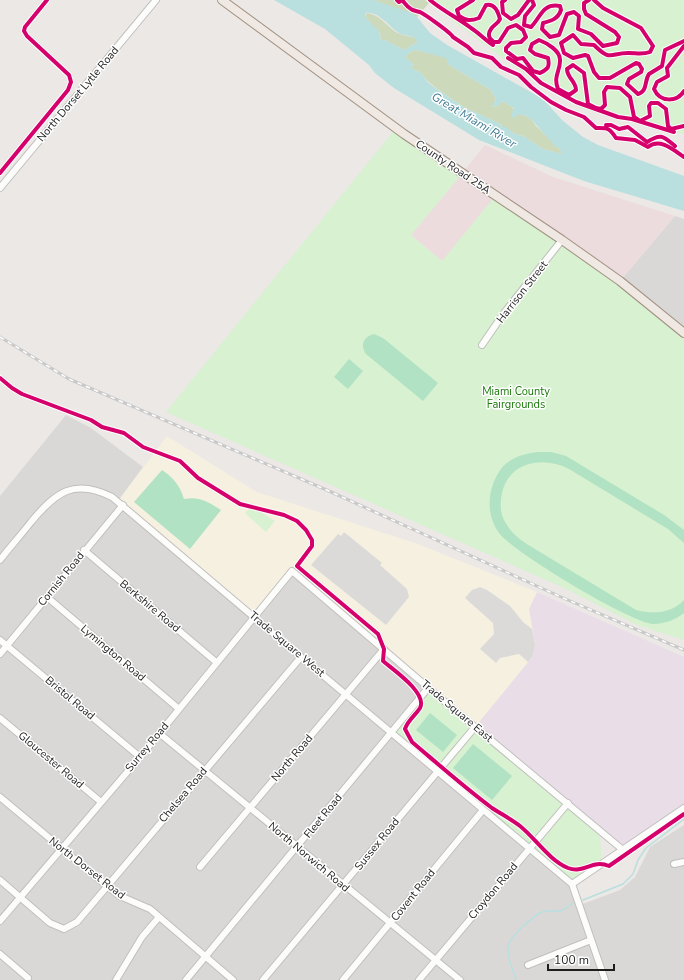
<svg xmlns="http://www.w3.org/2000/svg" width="684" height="980" font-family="'Nunito Sans',sans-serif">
	<rect width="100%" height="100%" fill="#ebe8e6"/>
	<path fill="#dad8d7" d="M675,216L684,219V333L620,281Z
		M66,415L91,428L143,467L118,501L292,571L417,678L572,884L580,905L620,890L635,877L650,847L684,825V980H0V496Z"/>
	<path fill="#eddcde" d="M485,145L553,177L675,216L620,281L442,261L411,235Z"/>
	<path fill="#e9dee7" d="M537,592L684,657V808L623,850L475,727L533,656L535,645L529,609Z"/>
	<path fill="#f6f0e0" d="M167,436L257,492L418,544L537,592L529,609L535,645L533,656L475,727L292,572L254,617L118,501Z"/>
	<path fill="#ccd9bb" d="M373,0H425L429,3L417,17Z
		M367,13C382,15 388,29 400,34C407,37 412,35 418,40L417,42L404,50L385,40H381L380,33L365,17Z
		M416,50L446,57L449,65L491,90L496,99L492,107L498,106L502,101L512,107L518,114L526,116L531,119L536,126L559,148L562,154L543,149L523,136L513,133L505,127L501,128L502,125L475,112C469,112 435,88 429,82C426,80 425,77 423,75C419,71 414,70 409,67L414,65L405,57L410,52Z"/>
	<path fill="#d7f1d1" d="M425,0H684V134L663,131L581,108L551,91L508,62Z
		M396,128L462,174L411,235L442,261L495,196L562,240L684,333V640L637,625L564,588L166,412Z
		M249,509H256L275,521L266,532L245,513Z
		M428,688L593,824L600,837L602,864L572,884L390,732Z"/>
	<path fill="#b1e2c3" d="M374,334L383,338L438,383L423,401L366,354C360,345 363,337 374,334Z
		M349,359L363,371L348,389L334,377Z
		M538,452H551L566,456L664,515L684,530V543L668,529L569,469C544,456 509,461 502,493C500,502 500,512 504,520C510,532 519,539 530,546L636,610C653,614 671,614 684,600V613C675,620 664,624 653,624C629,622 513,552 499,533C487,516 487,495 496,477C504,460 520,454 538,452Z
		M162,470C174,478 180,486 184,499C199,496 209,502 221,510L190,549L134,502Z
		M430,713L457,735L443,752L416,730Z
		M473,744L512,776L492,800L453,768Z"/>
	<path fill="#dbdad9" d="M344,532L382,563L380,565L407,589L409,597L386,625L311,565L338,534L341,536Z
		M480,587L487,590L510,606L523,622L532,629L535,645L533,656L528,662L519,654L500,658L496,663L480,649L494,634L493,623L465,598L472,590Z"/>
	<path fill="#b9dfdf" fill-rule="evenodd" d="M274,0H373L411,13L417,17L430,33L447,45L543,99L562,120L583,137L598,145L684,176V211L584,181L479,140L394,88L375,73L369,65L325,29ZM366,13C379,11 389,27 399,33C405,37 415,34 417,42L404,50L385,40H381L379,31L365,17ZM416,50L446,58L449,65L491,90L496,99L492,107L498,106L502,101L514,108L511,115L515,119L518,114L526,116L531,119L555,146L559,148L562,154L543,149L523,136L513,133L505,126L501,128L502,125L475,112C469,112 435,88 429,83C426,81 425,77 423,75C419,71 414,70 410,67L414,65L405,57L410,52Z"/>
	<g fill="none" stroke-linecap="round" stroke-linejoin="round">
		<path stroke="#b9dfdf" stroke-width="1.5" d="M583,900L623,884L633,874L638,860L646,848L684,819
			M516,980C513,971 507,957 508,947C508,938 534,915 542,912C557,908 557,917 573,903"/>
		<g stroke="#c1bfbe" stroke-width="8">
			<path id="minor" d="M0,188L156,0
				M482,345L504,313L562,240
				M84,550L216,662
				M0,560C10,547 21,535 31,522C56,492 74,478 112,497L301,657L572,884
				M47,597L179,709
				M0,640L140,757
				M0,654L123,505
				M0,718L101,802
				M159,733L460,980
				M0,797L107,886L120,896L150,909L233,980
				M674,864L684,862
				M200,867L384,649
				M0,880L50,923L64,929L77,922L301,657
				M572,884L684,808
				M572,884L605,980
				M0,921L140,757L292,571L438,696L623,850
				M0,954L28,978
				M528,965L591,940
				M116,980L142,937L159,917
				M186,980L428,688
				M263,980L475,727
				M343,980L483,810
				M419,980L568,803"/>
		</g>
		<g stroke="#a19182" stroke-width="10">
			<path id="major" d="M222,0L404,134L562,240L620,281L684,333"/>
		</g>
		<use href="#minor" stroke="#fcfcfb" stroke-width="6"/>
		<use href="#major" stroke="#f0e8e3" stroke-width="8"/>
		<g stroke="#cac9c9" stroke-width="3">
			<path id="rail" d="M0,337L69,379L329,491L561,597L684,650"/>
		</g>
		<use href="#rail" stroke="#fff" stroke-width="1.5" stroke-dasharray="4.5" stroke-linecap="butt"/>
		<g stroke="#fff" stroke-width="6">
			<path id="cycleway" d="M397,0L399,2L402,0C405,3 407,7 411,9C413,11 417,11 420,12C426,15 451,33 453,37L468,47L474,53L492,58L501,67L519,75L531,87L551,102L566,110L584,117L596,128C607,128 609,127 616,138L635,140L648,147C660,137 675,151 684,157
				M430,0C443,11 458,18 471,28C479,33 485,40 493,45
				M473,0L457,10L459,16C466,21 471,21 479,18L486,5C495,3 498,12 500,19C498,24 493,25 491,29C486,36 491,43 499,42L508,28L516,25L523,30L526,37L521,42L511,43L506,48V51L517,59L523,58L533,71L540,73C548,69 550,67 548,58L535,54L530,50L532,44L539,40C547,43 561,51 560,61C560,72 553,76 558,89L569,95L576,90C576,81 567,78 567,69L573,65L584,73L588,104L596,108L601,109L605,105L604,92L607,87L620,88L630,97L634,117L640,121L650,116L649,106L651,103H658L666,109L668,126L671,129L684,126
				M505,0L502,2L503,13L511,19L518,15L529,0
				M532,0L534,5L525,16L524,25L531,27C541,17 542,3 560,6L561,10C558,19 551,21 543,23L542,29L550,37L559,35L567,14L574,12L579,16L578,29L591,34L603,46L617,43L619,37L615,32L586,14L584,9V3L589,0
				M594,0L603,8L641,28L653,46L650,52C642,55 637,53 628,53C610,53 611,62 594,45L581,44L573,35L561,43L564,53L573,58L585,55L588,56L594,72L599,78H610L636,63L639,64L642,69L641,72L629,79L627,84L638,94C648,91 644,81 649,74L662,66L665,50L684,41
				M684,46L667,68L668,76L657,82L654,89C660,103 677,102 684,91
				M508,58L526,69L541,83L576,102L618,117L632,119L674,132
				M606,125H611L619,129L628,127L647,142C661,133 663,136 675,146
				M0,173L68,90L71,82L69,75L27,36L24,31L25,27L47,0
				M0,378L12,388L22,394L91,420L102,427L124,433L143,447L180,461L198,478L240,504L284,515L297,521L306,530L312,540V546L297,566L378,634L384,649L383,661C392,669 428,693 420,708C415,716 408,720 405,729L412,742C438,764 464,787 492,808C501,814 511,819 520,826C536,839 549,860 568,868C584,874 592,859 609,866L684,814"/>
		</g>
		<use href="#cycleway" stroke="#d6006c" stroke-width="4"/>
	</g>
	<g text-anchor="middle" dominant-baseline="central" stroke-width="3" stroke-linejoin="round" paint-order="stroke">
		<g font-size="11" fill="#1d1d1d" stroke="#fff">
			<text transform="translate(78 94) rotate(-50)">North Dorset Lytle Road</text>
			<text transform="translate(453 167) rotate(34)">County Road 25A</text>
			<text transform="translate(522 292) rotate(-52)">Harrison Street</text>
			<text transform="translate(61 579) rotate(-51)">Cornish Road</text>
			<text transform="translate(150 606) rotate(40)">Berkshire Road</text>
			<text transform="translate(287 644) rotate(40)">Trade Square West</text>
			<text transform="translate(113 653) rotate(40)">Lymington Road</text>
			<text transform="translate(70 698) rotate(40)">Bristol Road</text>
			<text transform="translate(457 711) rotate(40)">Trade Square East</text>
			<text transform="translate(147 747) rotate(-50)">Surrey Road</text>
			<text transform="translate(292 758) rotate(-50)">North Road</text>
			<text transform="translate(51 760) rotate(40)">Gloucester Road</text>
			<text transform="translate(183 795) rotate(-50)">Chelsea Road</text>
			<text transform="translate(323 816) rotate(-51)">Fleet Road</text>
			<text transform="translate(377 844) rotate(-51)">Sussex Road</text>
			<text transform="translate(309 857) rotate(40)">North Norwich Road</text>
			<text transform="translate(87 868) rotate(38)">North Dorset Road</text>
			<text transform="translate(493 891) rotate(-50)">Croydon Road</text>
			<text transform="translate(413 895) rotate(-51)">Covent Road</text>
		</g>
		<g font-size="11" fill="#1b7a0c" stroke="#fff">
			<text x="516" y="391">Miami County<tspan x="516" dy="13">Fairgrounds</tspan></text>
		</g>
		<g font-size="12" font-style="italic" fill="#427d94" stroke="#fff">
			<text transform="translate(474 120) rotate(31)">Great Miami River</text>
		</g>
	</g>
	<path d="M548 964v6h66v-6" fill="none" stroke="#1d1d1d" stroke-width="2"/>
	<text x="554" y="964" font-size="12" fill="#1d1d1d" stroke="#ffffff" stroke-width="3" paint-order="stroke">100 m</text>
</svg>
